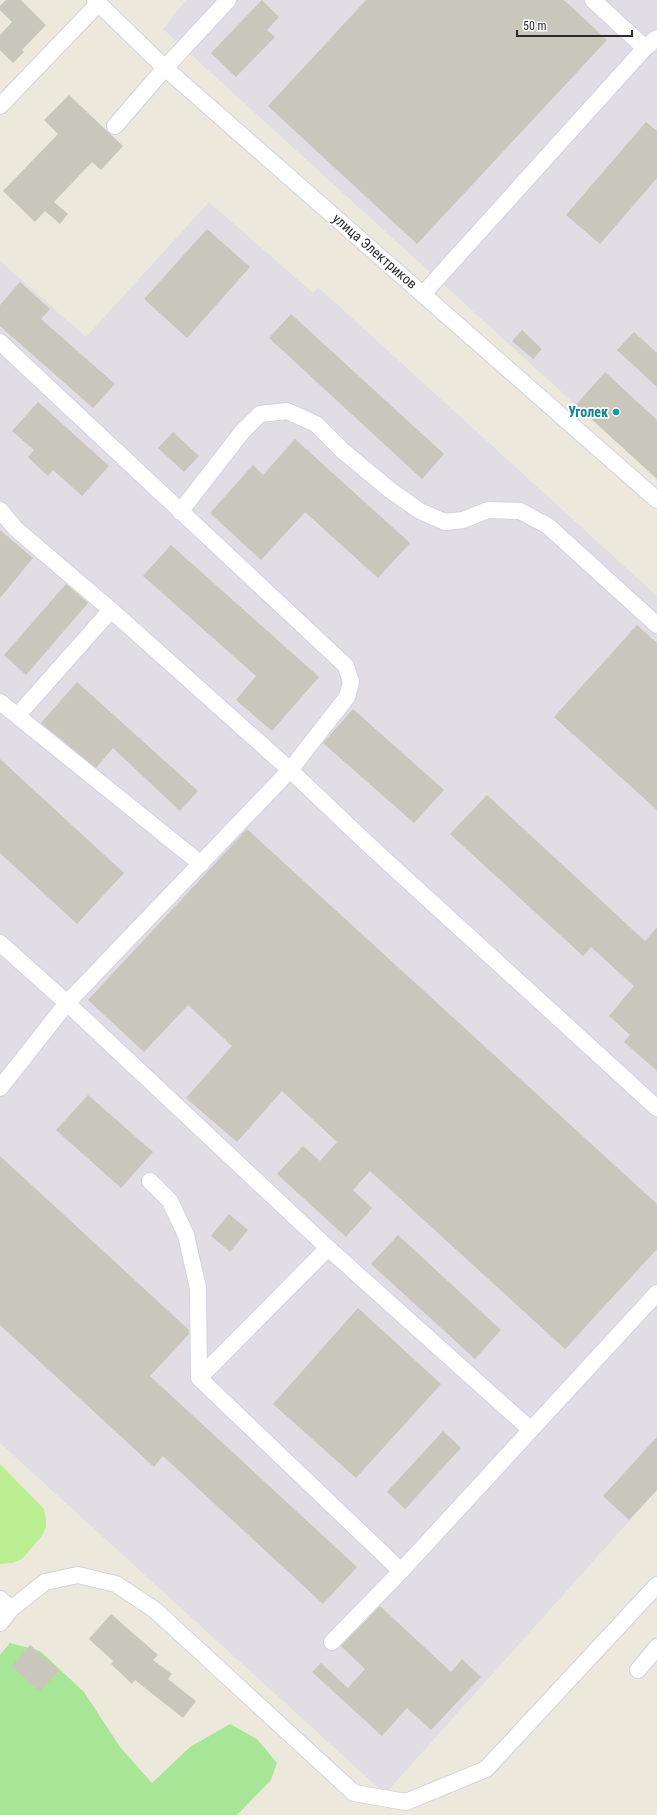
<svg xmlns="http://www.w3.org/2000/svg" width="657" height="1815" font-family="'Roboto Condensed',sans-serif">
	<rect width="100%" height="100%" fill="#ede8dc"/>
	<path fill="#e0dde5" d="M186,0H657V479L163,29Z
		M209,202L313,293L318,287L657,596V1490L385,1794L0,1443V261L86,337Z"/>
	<path fill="#a7e696" d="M10,1643L40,1651L84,1692L120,1747L152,1783L190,1747L230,1724L257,1739L277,1763L271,1780L237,1815H0V1655Z"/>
	<path fill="#baee91" d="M0,1464L43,1508L46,1518V1528L41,1537L22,1559L12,1563L0,1564Z"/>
	<path fill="#c9c6bb" d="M6,0H21L46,25L22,50L24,52L13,63L0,50V35L12,22L0,10V6Z
		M262,0L279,17L267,30L275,37L236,77L211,53Z
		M366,0H564L607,40L417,244L268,106Z
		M69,95L123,146L101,170L92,162L54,202L68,214L60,224L45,211L35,222L3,191L58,134L44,120Z
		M646,122L657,131V178L600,244L566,215Z
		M207,229L250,267L187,338L144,299Z
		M20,282L50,309L41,319L115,384L93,408L0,326V305Z
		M291,314L444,454L422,479L269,338Z
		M522,330L542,349L533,359L512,341Z
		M634,332L657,353V387L617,350Z
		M605,372L657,420V479L576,405Z
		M38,402L109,466L82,496L53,470L48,476L28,457L34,450L12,431Z
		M173,432L199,456L184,472L158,448Z
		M295,439L410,543L378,578L305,512L261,560L210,513L253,465L263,475Z
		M0,530L33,558L0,598Z
		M171,545L319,677L272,731L236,700L256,676L143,576Z
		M66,584L88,603L26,675L4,655Z
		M637,625L657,643V810L554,717Z
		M77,682L198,791L180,811L113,748L96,768L41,723Z
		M353,709L444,790L414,823L323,743Z
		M0,759L124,873L77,924L0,853Z
		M487,795L645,941L657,927V1071L624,1042L630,1035L609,1016L634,986L591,947L583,956L450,834Z
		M247,829L657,1204V1249L565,1349L370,1171L353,1190L372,1208L346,1237L277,1174L303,1146L320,1161L337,1142L282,1091L237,1142L186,1098L232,1046L188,1005L144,1052L88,1000Z
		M88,1095L153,1152L121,1188L56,1130Z
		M0,1156L189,1330V1334L150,1376L357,1567L323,1604L163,1456L154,1467L0,1325Z
		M229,1214L248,1230L230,1252L211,1236Z
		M398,1235L501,1330L475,1359L371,1264Z
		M358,1308L441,1384L356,1478L273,1404Z
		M443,1431L461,1448L405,1509L387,1492Z
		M657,1437V1490L629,1520L603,1496Z
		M380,1606L451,1672L462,1659L481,1677L431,1730L407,1708L382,1736L312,1672L321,1663L348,1688L365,1669L341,1646Z
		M111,1614L158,1655L153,1660L172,1674L168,1679L196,1701L183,1718L135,1680L132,1684L111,1664L113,1661L89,1639Z
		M30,1645L59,1670L40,1692L11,1666Z"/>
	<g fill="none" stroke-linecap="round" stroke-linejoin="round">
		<g stroke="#d1d2e4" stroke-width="18">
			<path id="minor" d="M95,0L165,68L657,500
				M645,48L657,38
				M0,106L98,4
				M115,126L165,68L228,0
				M423,294L645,48L593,0
				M0,342L346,666L351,682L347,697L290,770L67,1003L0,1088
				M0,510L16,529L111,610L290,770L371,847L657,1108
				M180,512L242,432L260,414L287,411L316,424L343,451L390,490L420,511L445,522L463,520L488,510L520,511L548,526L657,625
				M0,702L201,864
				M18,715L111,610
				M0,943L67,1003L328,1248L531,1430
				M150,1181L170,1201L186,1235L198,1288L199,1378L401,1571
				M199,1378L328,1248
				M0,1599L11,1609L0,1623
				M11,1609L45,1582L78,1575L116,1584L155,1610L354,1793L406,1802L486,1769L657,1585
				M332,1642L401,1571L657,1293
				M638,1670L657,1647"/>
		</g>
		<use href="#minor" stroke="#fff" stroke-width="16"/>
	</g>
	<circle fill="#0f9aa8" stroke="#fff" stroke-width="1.5" cx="616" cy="412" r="4"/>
	<g text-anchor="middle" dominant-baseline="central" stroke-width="3.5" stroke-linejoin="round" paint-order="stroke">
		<g font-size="14" fill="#2b2b2b" stroke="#fff">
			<text transform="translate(375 251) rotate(41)">улица Электриков</text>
		</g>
		<g font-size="14" font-weight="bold" fill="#0d838f" stroke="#fff" text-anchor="end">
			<text x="608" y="412">Уголек</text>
		</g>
	</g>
	<path d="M517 30v6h115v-6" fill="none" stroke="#2b2b2b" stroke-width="2"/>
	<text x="523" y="30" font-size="12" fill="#2b2b2b" stroke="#ffffff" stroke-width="3" paint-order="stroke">50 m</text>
</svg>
